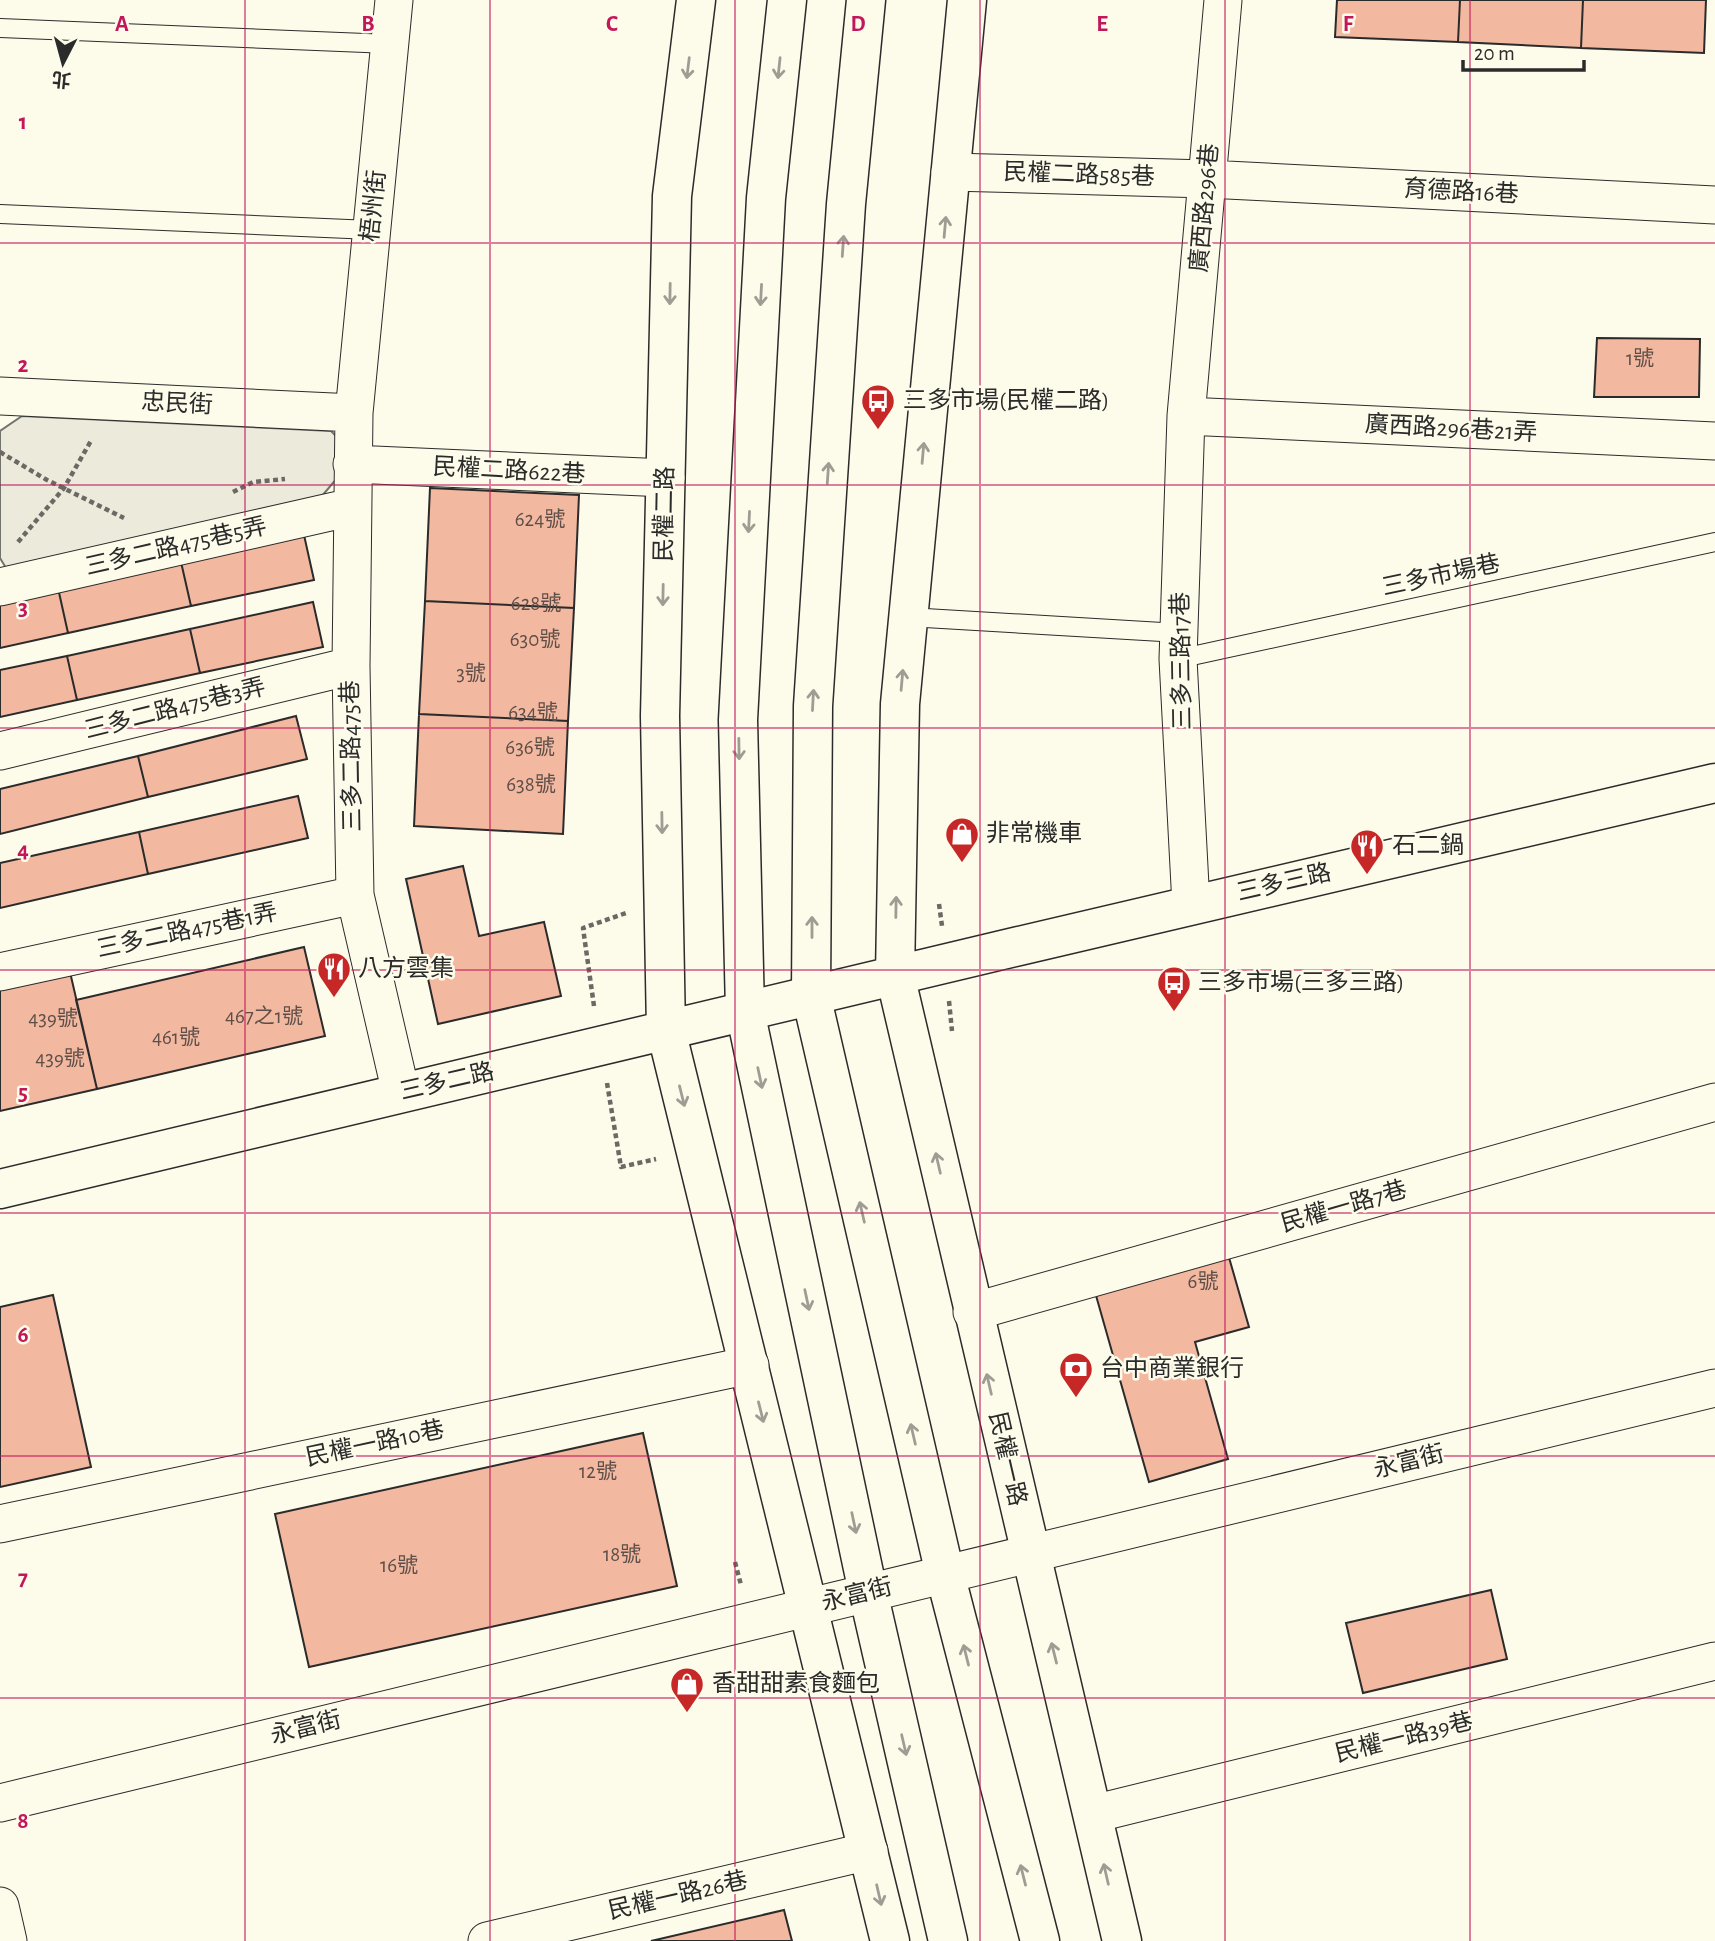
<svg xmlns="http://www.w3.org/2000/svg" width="1715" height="1941" font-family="'Alegreya Sans','Noto Sans TC',sans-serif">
	<rect width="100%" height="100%" fill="#fdfbea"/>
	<path fill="#ecebdb" stroke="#74746e" stroke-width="2" d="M22,416L331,431L342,442L338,477L316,503L6,568L0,558V431Z"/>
	<path fill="#f2b8a0" stroke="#2b2b2b" stroke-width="2" d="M1337,0H1460L1458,42L1335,37Z
		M1460,0H1583L1581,48L1458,42Z
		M1583,0H1706L1704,53L1581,48Z
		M1597,338L1700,339L1699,397H1594Z
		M430,488L579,495L574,608L425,601Z
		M304,535L314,580L191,606L181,562Z
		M181,562L191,606L68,633L58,588Z
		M58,588L68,633L0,648V601Z
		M425,601L574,608L568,721L419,714Z
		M313,602L323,647L200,673L190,629Z
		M190,629L200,673L77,700L67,656Z
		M67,656L77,700L0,717V670Z
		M419,714L568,721L563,834L414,826Z
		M296,716L307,759L148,797L138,756Z
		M138,756L148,797L0,834V789Z
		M298,796L308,838L148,874L139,832Z
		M139,832L148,874L0,908V863Z
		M463,866L479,936L544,922L561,996L438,1024L406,879Z
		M304,947L325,1036L97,1089L76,1000Z
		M67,959L97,1089L0,1111V974Z
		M1228,1254L1249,1327L1195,1342L1228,1459L1149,1482L1095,1292Z
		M53,1295L91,1467L0,1487V1307Z
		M643,1433L677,1586L309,1667L275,1514Z
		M1491,1590L1507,1659L1363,1693L1346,1623Z
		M784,1910L792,1941H651Z"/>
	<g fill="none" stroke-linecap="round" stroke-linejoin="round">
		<g stroke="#2b2b2b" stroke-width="20">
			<path id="service" d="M0,28L390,44
				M0,214L372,230
				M908,617L1179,633
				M1178,659L1715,542"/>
		</g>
		<g stroke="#2b2b2b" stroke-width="39">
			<path id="minor" d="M394,0L354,413L351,666L355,895L401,1093
				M950,172L1207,179L1715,205
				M0,396L354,413
				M1186,416L1715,441
				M352,464L666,478
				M0,587L352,507
				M0,751L351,666
				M1191,905L1178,659L1186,416L1223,0
				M0,972L355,895
				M972,1312L1715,1102
				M0,1524L750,1365
				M0,1803L1715,1388
				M1093,1814L1715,1661
				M0,1906L8,1941
				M487,1941L869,1851"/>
		</g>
		<g stroke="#2b2b2b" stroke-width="41">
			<path id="tertiary" d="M696,0L672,196L660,716L666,1030L890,1941
				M967,0L900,704L895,975L1122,1941
				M0,1189L1019,946L1715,783"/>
		</g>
		<g stroke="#2b2b2b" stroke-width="41">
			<path id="secondary" d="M787,0L766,198L738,720L745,1011L868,1592L948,1941
				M866,0L846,204L813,706L811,995L945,1574L1040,1941"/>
		</g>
		<path stroke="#6a6964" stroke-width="4.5" stroke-dasharray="5 3.5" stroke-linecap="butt" d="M0,452L47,480L124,518
			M233,492L253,482L285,479
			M18,542L64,488L92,439
			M939,904L942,926
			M949,1001L952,1031
			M594,1006L583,928L626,913
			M607,1083L621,1167L656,1159
			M735,1562L741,1585"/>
		<use href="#service" stroke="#fdfbea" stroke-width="18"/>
		<use href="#minor" stroke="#fdfbea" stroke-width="37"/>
		<use href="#tertiary" stroke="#fdfbea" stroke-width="38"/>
		<use href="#secondary" stroke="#fdfbea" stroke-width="38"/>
	</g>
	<defs><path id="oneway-shaft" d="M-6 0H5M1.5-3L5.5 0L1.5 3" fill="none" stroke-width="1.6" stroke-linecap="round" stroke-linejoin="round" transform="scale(1.75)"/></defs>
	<g stroke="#9e9d94">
		<use href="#oneway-shaft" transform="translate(688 68) rotate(97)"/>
		<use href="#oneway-shaft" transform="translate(779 68) rotate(96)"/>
		<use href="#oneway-shaft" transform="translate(945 227) rotate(-85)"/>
		<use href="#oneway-shaft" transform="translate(843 246) rotate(-86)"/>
		<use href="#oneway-shaft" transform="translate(670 294) rotate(91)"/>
		<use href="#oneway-shaft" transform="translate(761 295) rotate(93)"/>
		<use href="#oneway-shaft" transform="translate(923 453) rotate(-85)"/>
		<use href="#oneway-shaft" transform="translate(828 473) rotate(-86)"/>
		<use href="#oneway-shaft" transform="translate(749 522) rotate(93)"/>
		<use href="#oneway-shaft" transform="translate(663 595) rotate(91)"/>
		<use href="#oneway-shaft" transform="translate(902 680) rotate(-85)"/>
		<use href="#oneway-shaft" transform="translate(813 700) rotate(-87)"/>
		<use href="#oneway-shaft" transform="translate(739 749) rotate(89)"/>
		<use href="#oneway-shaft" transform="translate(662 823) rotate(89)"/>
		<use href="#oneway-shaft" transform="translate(896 907) rotate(-89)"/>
		<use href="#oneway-shaft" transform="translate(812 927) rotate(-90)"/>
		<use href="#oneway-shaft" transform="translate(760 1078) rotate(78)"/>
		<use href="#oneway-shaft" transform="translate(682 1096) rotate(76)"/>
		<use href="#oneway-shaft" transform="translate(938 1163) rotate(-103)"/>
		<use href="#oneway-shaft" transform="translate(862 1212) rotate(-103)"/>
		<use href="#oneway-shaft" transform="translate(807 1300) rotate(78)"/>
		<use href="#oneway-shaft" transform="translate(989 1384) rotate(-103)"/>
		<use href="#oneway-shaft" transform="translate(761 1412) rotate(76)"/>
		<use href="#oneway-shaft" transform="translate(913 1434) rotate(-103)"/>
		<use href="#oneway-shaft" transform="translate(854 1523) rotate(78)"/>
		<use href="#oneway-shaft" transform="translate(1054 1653) rotate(-104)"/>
		<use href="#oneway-shaft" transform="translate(966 1655) rotate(-104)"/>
		<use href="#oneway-shaft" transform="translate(904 1745) rotate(77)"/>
		<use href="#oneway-shaft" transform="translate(1106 1874) rotate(-103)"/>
		<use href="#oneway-shaft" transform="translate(1023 1875) rotate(-104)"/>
		<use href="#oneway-shaft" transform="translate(879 1895) rotate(77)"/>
	</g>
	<path fill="none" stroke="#c2185b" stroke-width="2" stroke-opacity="0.55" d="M245,0V1941M490,0V1941M735,0V1941M980,0V1941M1225,0V1941M1470,0V1941M0,243H1715M0,485H1715M0,728H1715M0,970H1715M0,1213H1715M0,1456H1715M0,1698H1715"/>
	<defs>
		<g id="bus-pin" transform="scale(1.75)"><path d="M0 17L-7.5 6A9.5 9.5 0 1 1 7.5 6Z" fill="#c62828" stroke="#fdfbea"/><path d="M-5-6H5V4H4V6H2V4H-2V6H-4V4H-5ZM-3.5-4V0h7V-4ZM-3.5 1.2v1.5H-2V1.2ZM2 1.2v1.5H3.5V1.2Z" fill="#fff"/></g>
		<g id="shop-pin" transform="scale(1.75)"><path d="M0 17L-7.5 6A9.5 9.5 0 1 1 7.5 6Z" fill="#c62828" stroke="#fdfbea"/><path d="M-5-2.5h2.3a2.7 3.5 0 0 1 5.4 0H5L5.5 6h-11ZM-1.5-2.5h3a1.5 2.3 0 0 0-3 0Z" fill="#fff"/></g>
		<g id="restaurant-pin" transform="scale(1.75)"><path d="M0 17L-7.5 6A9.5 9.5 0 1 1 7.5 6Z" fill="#c62828" stroke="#fdfbea"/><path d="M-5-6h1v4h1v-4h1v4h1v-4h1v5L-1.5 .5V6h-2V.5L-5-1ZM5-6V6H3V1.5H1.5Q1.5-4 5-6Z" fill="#fff"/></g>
		<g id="bank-pin" transform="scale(1.75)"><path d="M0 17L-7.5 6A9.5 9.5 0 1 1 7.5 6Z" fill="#c62828" stroke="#fdfbea"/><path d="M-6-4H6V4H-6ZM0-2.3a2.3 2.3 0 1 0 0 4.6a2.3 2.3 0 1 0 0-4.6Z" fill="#fff"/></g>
	</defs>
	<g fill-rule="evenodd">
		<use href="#bus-pin" x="878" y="401"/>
		<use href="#shop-pin" x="962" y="834"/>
		<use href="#restaurant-pin" x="1367" y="846"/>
		<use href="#restaurant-pin" x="334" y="969"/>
		<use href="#bus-pin" x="1174" y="983"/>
		<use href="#bank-pin" x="1076" y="1369"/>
		<use href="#shop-pin" x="687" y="1684"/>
	</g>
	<g text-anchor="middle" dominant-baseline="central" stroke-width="5" stroke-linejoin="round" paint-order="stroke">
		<g font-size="21" fill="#5d4e48">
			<text x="1640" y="358">1號</text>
			<text x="540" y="519">624號</text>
			<text x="536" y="603">628號</text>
			<text x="535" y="639">630號</text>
			<text x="471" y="673">3號</text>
			<text x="533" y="712">634號</text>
			<text x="530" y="747">636號</text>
			<text x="531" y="784">638號</text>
			<text x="264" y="1016">467之1號</text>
			<text x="53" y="1018">439號</text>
			<text x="176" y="1037">461號</text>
			<text x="60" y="1058">439號</text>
			<text x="1203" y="1281">6號</text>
			<text x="598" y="1471">12號</text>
			<text x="622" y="1554">18號</text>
			<text x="399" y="1565">16號</text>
		</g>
		<g font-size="24" fill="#2b2b2b" stroke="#fdfbea">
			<text transform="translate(1079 175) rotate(2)">民權二路585巷</text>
			<text transform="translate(1461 192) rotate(3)">育德路16巷</text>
			<text transform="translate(374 206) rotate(-84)">梧州街</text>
			<text transform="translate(1205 208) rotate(-85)">廣西路296巷</text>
			<text transform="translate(177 404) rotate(3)">忠民街</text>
			<text transform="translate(1451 429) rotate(3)">廣西路296巷21弄</text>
			<text transform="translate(509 471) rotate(3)">民權二路622巷</text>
			<text transform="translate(665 514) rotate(-89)">民權二路</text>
			<text transform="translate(176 547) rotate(-13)">三多二路475巷5弄</text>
			<text transform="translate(1441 576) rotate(-12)">三多市場巷</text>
			<text transform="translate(1182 661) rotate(-91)">三多三路17巷</text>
			<text transform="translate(175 709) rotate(-14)">三多二路475巷3弄</text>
			<text transform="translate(352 756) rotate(-91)">三多二路475巷</text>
			<text transform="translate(1284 883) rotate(-13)">三多三路</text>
			<text transform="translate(187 931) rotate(-12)">三多二路475巷1弄</text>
			<text transform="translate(447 1082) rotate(-13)">三多二路</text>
			<text transform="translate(1344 1207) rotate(-16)">民權一路7巷</text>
			<text transform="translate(375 1444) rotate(-12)">民權一路10巷</text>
			<text transform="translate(1007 1459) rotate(77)">民權一路</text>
			<text transform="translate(1409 1462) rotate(-14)">永富街</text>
			<text transform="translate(857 1595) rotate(-14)">永富街</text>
			<text transform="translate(306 1728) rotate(-14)">永富街</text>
			<text transform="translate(1404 1738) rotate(-14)">民權一路39巷</text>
			<text transform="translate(678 1896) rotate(-13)">民權一路26巷</text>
		</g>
		<g font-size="24" fill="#2b2b2b" stroke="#fdfbea" text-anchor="start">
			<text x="903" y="401">三多市場(民權二路)</text>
			<text x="986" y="834">非常機車</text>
			<text x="1392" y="846">石二鍋</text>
			<text x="358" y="969">八方雲集</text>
			<text x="1198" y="983">三多市場(三多三路)</text>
			<text x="1100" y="1369">台中商業銀行</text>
			<text x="712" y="1684">香甜甜素食麵包</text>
		</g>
	</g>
	<g font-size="23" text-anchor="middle" font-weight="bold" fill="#c2185b" stroke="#fdfbea" stroke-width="5" stroke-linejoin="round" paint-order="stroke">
		<text x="122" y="31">A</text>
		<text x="368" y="31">B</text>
		<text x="612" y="31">C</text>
		<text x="858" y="31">D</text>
		<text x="1102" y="31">E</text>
		<text x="1348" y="31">F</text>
		<text x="23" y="129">1</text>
		<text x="23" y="372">2</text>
		<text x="23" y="615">3</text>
		<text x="23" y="857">4</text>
		<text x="23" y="1100">5</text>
		<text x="23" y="1342">6</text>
		<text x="23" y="1585">7</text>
		<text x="23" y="1828">8</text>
	</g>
	<g transform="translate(63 63) rotate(186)" stroke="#fdfbea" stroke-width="5" paint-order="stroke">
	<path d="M0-5L12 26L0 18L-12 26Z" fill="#2b2b2b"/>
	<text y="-10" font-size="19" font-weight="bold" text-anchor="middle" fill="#2b2b2b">北</text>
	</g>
	<path d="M1463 60v10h121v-10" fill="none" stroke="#2b2b2b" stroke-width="3.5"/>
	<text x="1474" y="60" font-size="21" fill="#2b2b2b" stroke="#fdfbea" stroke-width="5" paint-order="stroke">20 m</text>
</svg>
